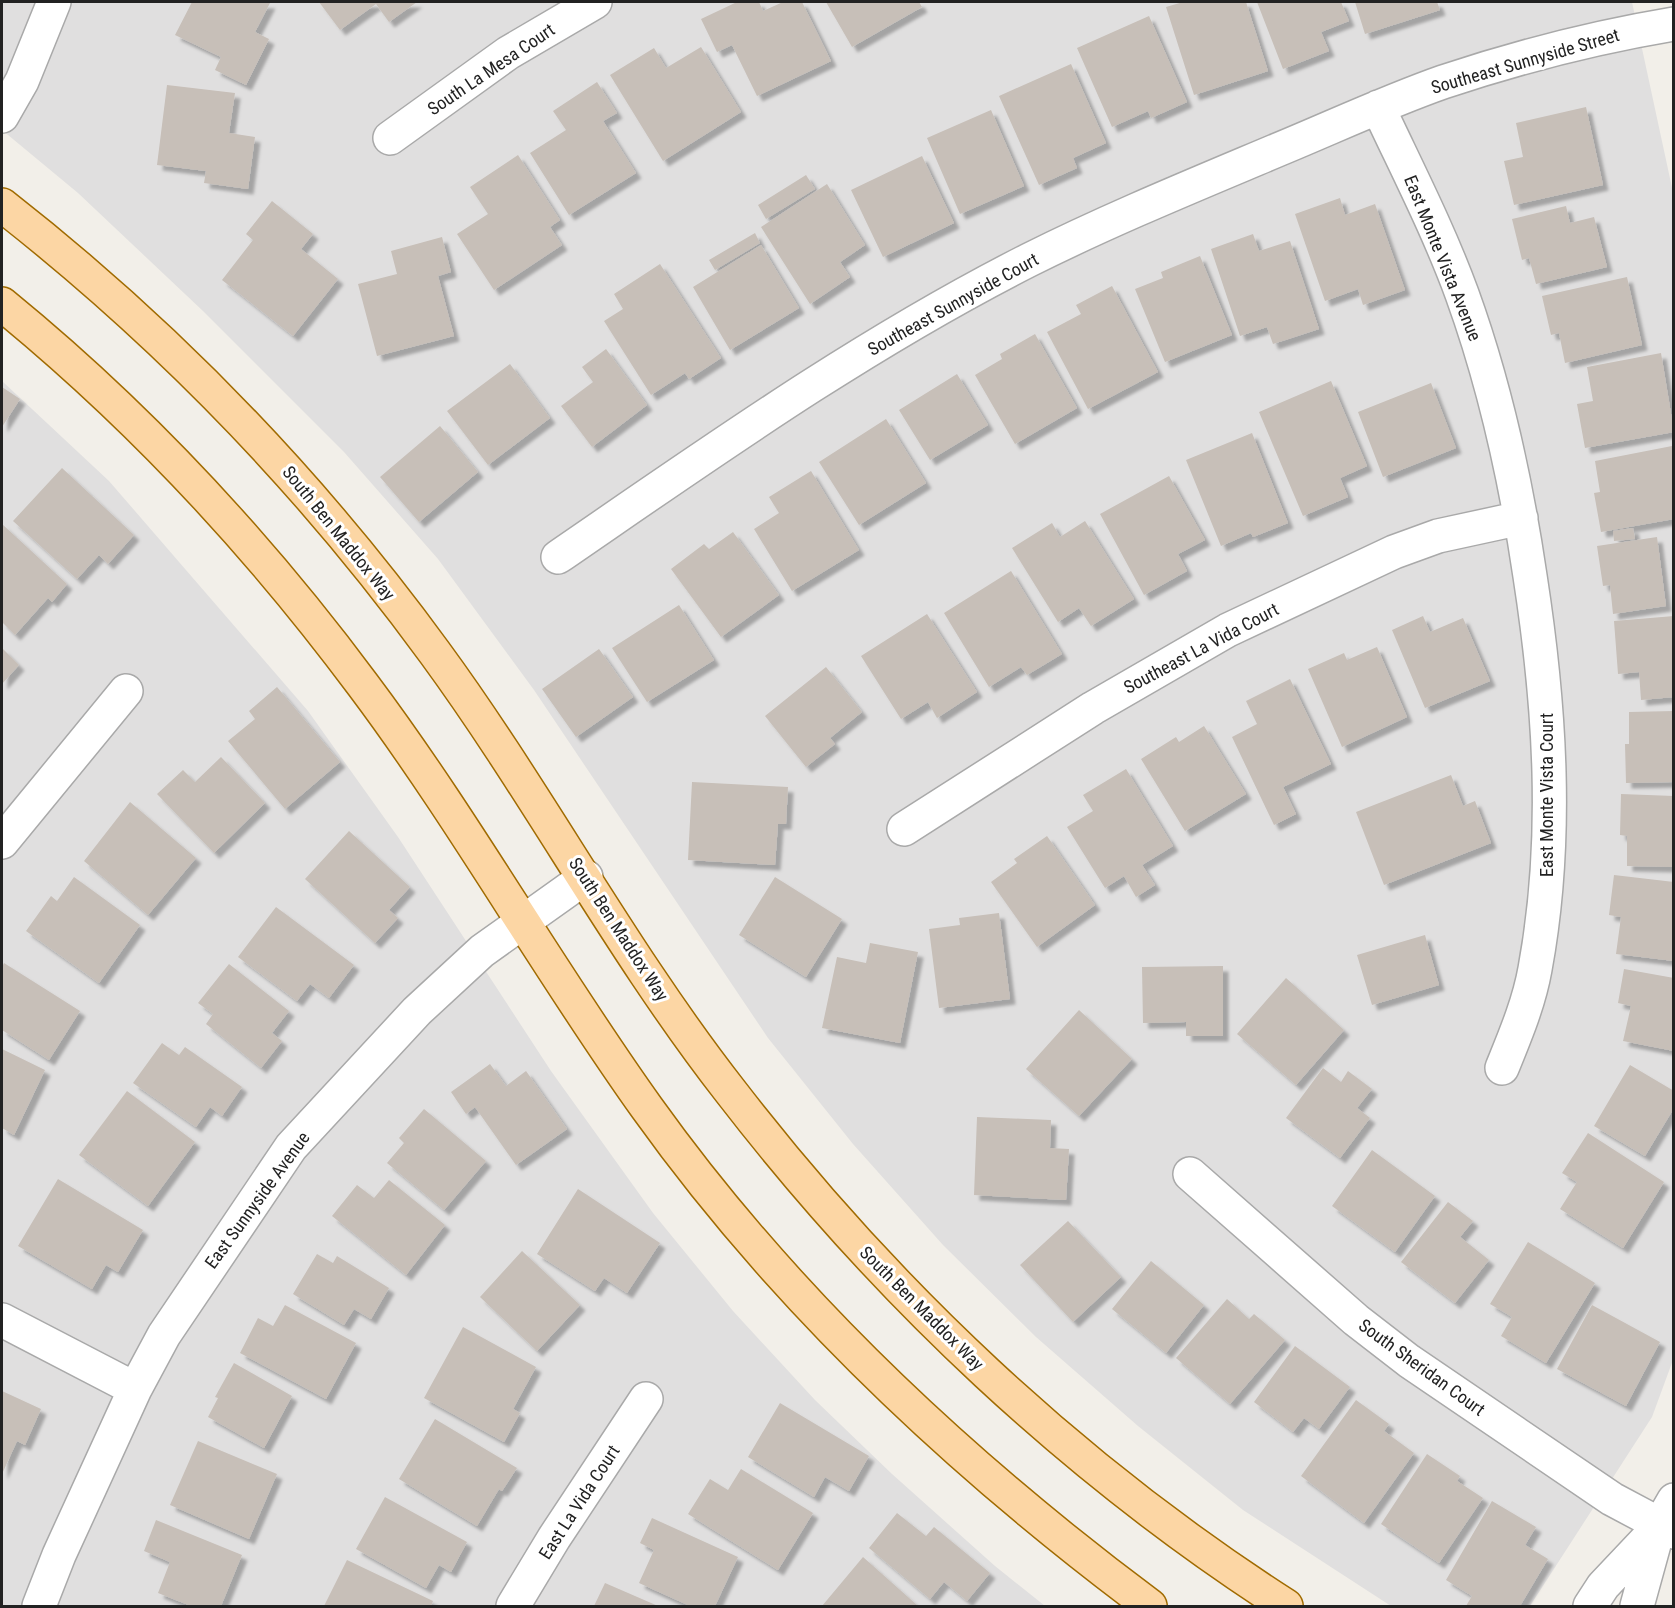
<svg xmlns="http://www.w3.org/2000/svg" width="1675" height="1608" font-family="'Roboto Condensed',sans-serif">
	<defs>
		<filter id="shadow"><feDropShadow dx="5.5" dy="5.5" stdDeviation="1.5" flood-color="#0004"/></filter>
	</defs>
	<rect width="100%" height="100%" fill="#f2efe9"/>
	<path fill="#e0dfdf" d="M2,2H1632L1674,197L1673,1360L1652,1417L1530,1606H1391L1243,1510L1138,1426L1036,1337L943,1245L853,1144L768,1038L534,690L438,559L344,452L203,311L78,193L2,130Z
		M2,381L109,481L308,711L398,837L551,1071L653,1213L733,1311L815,1400L892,1474L995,1566L1045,1606H2Z"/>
	<path fill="#c7bfb8" filter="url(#shadow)" d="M192,2L270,3L255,32L269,39L246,85L215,70L221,57L175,35Z
		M319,2H417L389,22L376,4L340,30Z
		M737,2H759L763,11L783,2H802L831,61L757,96L732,45L717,52L701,19Z
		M826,2H919L922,7L852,47Z
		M1183,2H1246L1268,71L1194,95L1166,7Z
		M1257,2H1341L1349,21L1321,32L1329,51L1283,69Z
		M1355,2H1437L1440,10L1365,34Z
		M1149,16L1187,102L1151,118L1148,111L1112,127L1077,48Z
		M701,47L741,112L663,161L610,75L654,48L666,68Z
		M1071,64L1106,143L1073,158L1077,168L1039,185L999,96Z
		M597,82L617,113L603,121L636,173L569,215L530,153L566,130L553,111Z
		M167,85L235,93L229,133L255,137L248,189L204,183L206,171L157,165Z
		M1586,107L1603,185L1514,205L1504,161L1523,157L1516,123Z
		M991,110L1024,186L960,214L927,138Z
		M518,155L560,220L550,227L562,245L494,290L457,234L488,214L470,187Z
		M922,156L954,223L883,257L851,190Z
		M806,175L815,189L766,219L758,205Z
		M827,184L865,245L840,262L850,277L810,304L761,227Z
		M1340,198L1345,215L1375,204L1405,290L1363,305L1358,289L1325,301L1295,214Z
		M272,201L313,234L301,249L338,279L293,336L222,280L253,240L246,234Z
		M1566,206L1570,223L1594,217L1607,267L1536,284L1529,258L1522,260L1512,219Z
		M755,233L760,243L715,270L709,260Z
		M1253,234L1259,251L1290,241L1319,329L1273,344L1267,327L1240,336L1211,249Z
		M442,237L451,272L438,276L454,336L377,356L358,284L397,274L391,251Z
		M761,245L799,308L730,350L693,287Z
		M1200,256L1232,335L1165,362L1135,289L1163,278L1161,272Z
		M660,264L721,358L689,379L685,373L651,395L604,321L623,309L614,294Z
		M1627,277L1642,345L1565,363L1559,333L1551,335L1542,296Z
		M1112,286L1158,372L1088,409L1047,332L1081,314L1076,305Z
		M1035,334L1077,408L1015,444L975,375L1002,359L1000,354Z
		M606,349L647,405L592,447L561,406L593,382L582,367Z
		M1661,353L1674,432L1585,448L1577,404L1593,401L1587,367Z
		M510,364L550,418L488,465L447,411Z
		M957,374L988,425L930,460L899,410Z
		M1331,381L1367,466L1340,478L1348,497L1303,516L1259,412Z
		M1431,383L1456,448L1383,477L1358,412Z
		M2,387L20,399L2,427Z
		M886,419L926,483L859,525L819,462Z
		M440,426L478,472L419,522L380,477Z
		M1252,433L1288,523L1253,537L1251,533L1221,546L1186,460Z
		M1672,446L1674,519L1601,532L1594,493L1600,492L1595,461Z
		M62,468L134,535L108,564L99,555L77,579L13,521Z
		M811,471L859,550L792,591L754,529L779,513L769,497Z
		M1169,476L1205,540L1178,554L1187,571L1144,595L1100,514Z
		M1085,521L1134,599L1091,626L1079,608L1058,622L1012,548L1052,523L1060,537Z
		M2,524L67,584L52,602L48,598L15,635L2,622Z
		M1633,528L1635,539L1614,541L1613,531Z
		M733,532L779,595L721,637L671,569L704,544L709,549Z
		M1657,537L1666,606L1613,614L1610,585L1603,586L1597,546Z
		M1011,571L1062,654L1027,675L1021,667L989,687L944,613Z
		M679,605L714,660L647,702L612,648Z
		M927,614L977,692L937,718L928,702L901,719L861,656Z
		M1423,616L1430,632L1463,618L1490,681L1425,708L1392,630Z
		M1674,616V697L1641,700L1639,672L1618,674L1614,621Z
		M1377,647L1407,717L1342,747L1308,669L1344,653L1347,660Z
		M2,648L19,665L2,684Z
		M599,649L633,697L576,737L542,689Z
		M826,667L862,712L830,738L835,744L806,767L765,716Z
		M1290,679L1331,764L1283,787L1296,814L1274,825L1232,737L1257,724L1246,701Z
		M277,687L340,762L285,809L228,741L255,719L249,711Z
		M1674,711V782L1626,783L1625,744H1629V712Z
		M1204,726L1246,794L1185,831L1141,759L1176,737L1179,742Z
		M221,757L265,803L214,853L157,794L183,770L195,782Z
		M1126,769L1173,846L1142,865L1155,885L1136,897L1124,876L1105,888L1067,827L1093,811L1083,795Z
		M1451,775L1463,806L1475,801L1491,843L1384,885L1356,812Z
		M692,782L788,787L786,824H778L775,865L688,860Z
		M1621,794L1674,796V867L1627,866V836L1620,835Z
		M130,802L196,858L148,915L84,861Z
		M349,831L410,887L389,910L398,918L375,943L305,879Z
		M1047,836L1095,905L1037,947L991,882L1017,863L1014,859Z
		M1614,875L1674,882V961L1616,954L1621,917L1609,915Z
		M74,877L140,925L99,983L26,931L51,896L57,901Z
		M775,877L842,919L806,977L739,935Z
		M276,907L354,965L329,998L310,984L297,1001L238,957Z
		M999,913L1010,999L939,1008L929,929L960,925L959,918Z
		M1425,935L1439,985L1372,1005L1357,955Z
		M870,943L918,952L900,1043L822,1028L837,957L866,963Z
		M4,963L80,1011L49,1060L2,1030V967Z
		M229,964L289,1011L272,1033L282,1041L261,1068L206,1024L213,1014L198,1003Z
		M1223,966V1036H1186V1022L1143,1023L1142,967Z
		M1624,969L1674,978V1051L1623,1041L1631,1006L1618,1003Z
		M1286,978L1344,1030L1296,1085L1237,1034Z
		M1079,1010L1132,1059L1079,1116L1026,1069Z
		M162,1043L179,1055L185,1047L242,1087L222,1116L210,1107L196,1127L133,1083Z
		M2,1049L45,1070L14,1135L2,1128Z
		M490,1064L506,1086L526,1071L567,1129L516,1165L475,1107L466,1114L451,1092Z
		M1630,1065L1674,1091V1108L1645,1156L1594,1126Z
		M1323,1068L1341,1082L1348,1071L1372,1089L1357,1108L1370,1118L1340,1158L1286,1118Z
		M127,1091L195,1142L148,1206L79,1155Z
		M424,1109L486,1161L444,1210L387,1163L404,1143L399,1138Z
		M977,1117L1051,1120L1050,1148L1069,1149L1066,1200L974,1195Z
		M1588,1133L1664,1182L1623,1248L1560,1209L1577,1182L1562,1173Z
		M1372,1150L1435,1196L1395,1252L1332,1206Z
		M58,1179L143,1230L118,1272L106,1265L92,1289L18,1246Z
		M389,1180L445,1225L406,1275L332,1216L357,1185L374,1198Z
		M578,1189L660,1243L627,1293L604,1278L595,1291L537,1254Z
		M1448,1202L1473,1221L1460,1237L1489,1260L1455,1303L1401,1262Z
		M1068,1221L1121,1277L1073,1322L1020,1265Z
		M1528,1242L1595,1283L1546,1363L1501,1336L1512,1317L1490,1304Z
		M522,1251L580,1305L537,1351L480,1297Z
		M317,1254L333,1263L337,1256L389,1288L371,1319L354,1309L344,1325L293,1294Z
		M1151,1261L1204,1305L1166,1353L1112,1309Z
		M1227,1299L1249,1319L1254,1314L1285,1340L1230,1404L1176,1358Z
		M285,1305L356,1343L326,1399L240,1353L258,1318L273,1326Z
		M1592,1305L1660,1342L1626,1406L1557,1369Z
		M463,1327L536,1367L513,1409L520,1413L504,1442L424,1398Z
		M1295,1346L1350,1387L1319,1429L1304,1418L1293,1432L1254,1402Z
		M234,1363L292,1396L264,1448L208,1417L218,1398L215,1397Z
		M2,1391L41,1409L25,1445L17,1441L2,1474Z
		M1356,1400L1389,1424L1384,1431L1414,1453L1364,1523L1301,1476Z
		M780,1403L869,1456L849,1491L825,1477L814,1497L748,1457Z
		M435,1419L517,1468L502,1491L499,1489L477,1526L399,1479Z
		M198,1441L277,1474L249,1539L170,1505Z
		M1427,1454L1460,1476L1457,1481L1483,1498L1439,1563L1381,1524Z
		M741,1469L813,1513L778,1570L688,1514L710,1479L728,1490Z
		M385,1497L467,1542L451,1572L439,1565L426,1588L356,1549Z
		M1492,1501L1536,1527L1525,1545L1548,1559L1520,1606H1466L1472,1596L1446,1580Z
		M897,1513L926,1536L934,1527L990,1573L967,1601L944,1582L930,1599L869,1548Z
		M652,1518L738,1557L715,1606H690L639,1583L654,1550L640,1543Z
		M156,1520L242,1555L221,1606H191L158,1593L170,1562L144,1551Z
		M863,1557L918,1606H822Z
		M347,1560L433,1601L431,1606H324Z
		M605,1583L658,1606H594Z"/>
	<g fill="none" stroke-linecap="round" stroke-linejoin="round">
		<g stroke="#a9a9a9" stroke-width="36">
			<path id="minor" d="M1378,107C1407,169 1439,231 1462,294C1495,385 1516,481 1530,576C1550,705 1559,839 1535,969C1529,1003 1515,1036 1502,1068
				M2,116L22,81L54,2
				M390,138L508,53L595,2
				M558,557C711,452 863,344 1029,260C1109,220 1192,186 1275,151C1331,128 1386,102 1443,82C1518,57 1596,37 1674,24
				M904,829L1093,708L1228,630L1394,552L1438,536L1521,518
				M2,842L126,691
				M1190,1174L1356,1320L1409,1361L1612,1499L1674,1532
				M2,1320L135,1389
				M39,1606L59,1555L135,1389L164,1335L291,1147L417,1011L482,951L586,877
				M513,1606L554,1538L646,1399
				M1590,1606L1603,1586L1656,1530
				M1637,1606L1659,1526L1674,1500"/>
		</g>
		<g stroke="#a06b00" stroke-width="36">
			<path id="major" d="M2,205C167,334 311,483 435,653C539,795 622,953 731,1092C886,1293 1073,1469 1286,1606
				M2,304C138,415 258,544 363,685C465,821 548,970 647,1108C785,1301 961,1465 1150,1606"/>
		</g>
		<use href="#minor" stroke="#fff" stroke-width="33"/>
		<use href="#major" stroke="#fcd6a4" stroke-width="33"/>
	</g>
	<g text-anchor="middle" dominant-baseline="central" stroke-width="6" stroke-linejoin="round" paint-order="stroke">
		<g font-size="18" fill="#222" stroke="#fff">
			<text transform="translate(1525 61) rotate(-16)">Southeast Sunnyside Street</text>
			<text transform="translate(491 69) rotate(-34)">South La Mesa Court</text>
			<text transform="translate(1443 258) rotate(68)">East Monte Vista Avenue</text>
			<text transform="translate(953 304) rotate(-29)">Southeast Sunnyside Court</text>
			<text transform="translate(339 533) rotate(51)">South Ben Maddox Way</text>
			<text transform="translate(1201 648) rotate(-28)">Southeast La Vida Court</text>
			<text transform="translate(1546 795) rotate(-90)">East Monte Vista Court</text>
			<text transform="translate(619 929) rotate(57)">South Ben Maddox Way</text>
			<text transform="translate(257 1200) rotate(-54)">East Sunnyside Avenue</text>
			<text transform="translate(922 1308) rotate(45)">South Ben Maddox Way</text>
			<text transform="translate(1422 1367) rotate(36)">South Sheridan Court</text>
			<text transform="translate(579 1502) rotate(-57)">East La Vida Court</text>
		</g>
	</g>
	<rect width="1675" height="1608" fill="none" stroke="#222222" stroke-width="6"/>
</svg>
